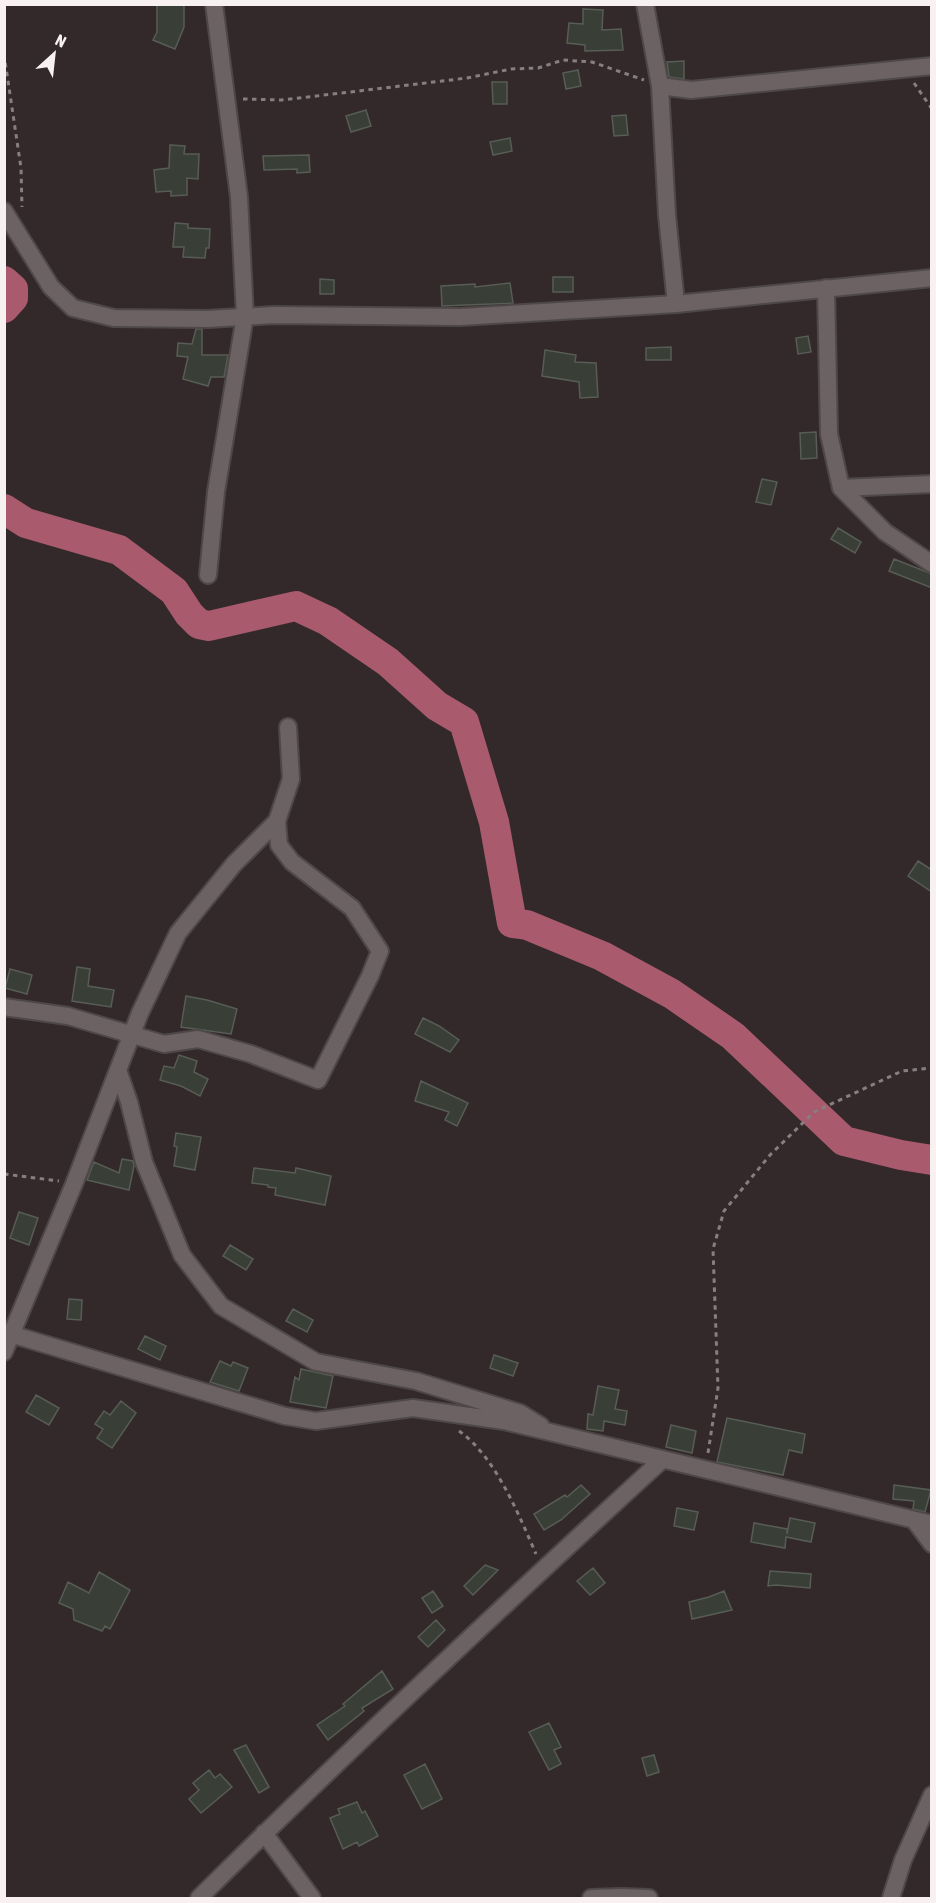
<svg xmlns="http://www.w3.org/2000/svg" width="936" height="1903" font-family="'Asap Condensed',sans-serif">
	<rect width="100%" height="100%" fill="#33292b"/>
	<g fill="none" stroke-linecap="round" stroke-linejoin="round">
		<path stroke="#a95b6d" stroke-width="30" d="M4,281L13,289V298L4,308
			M4,509L26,523L119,550L174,591L189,614L199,624L209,626L296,606L328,621L388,662L437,706L464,722L494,822L512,923L527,925L602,956L672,994L733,1036L844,1141L901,1155L932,1160"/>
	</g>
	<path fill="#393f37" stroke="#575d55" stroke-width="1.5" d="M162,4H184V27L175,49L153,40L157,32V6Z
		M583,9L603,10L602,30L621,29L623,50L585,51V45L567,43L569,23L583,24Z
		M684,61V79L669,77L667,62Z
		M578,70L581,86L566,89L563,73Z
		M492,82H507V104H493Z
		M366,110L371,126L351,132L346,116Z
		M626,115L628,135L614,136L612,116Z
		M510,138L512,151L493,155L490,142Z
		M170,145L185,146L184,154H199L198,179L187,178V195L171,196V191L156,192L154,170L169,168Z
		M309,155L310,172L297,173V169L264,170L263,156Z
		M175,223L188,224V228L210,229L209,248H206L205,258L183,257L184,247H173Z
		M553,277H573V292H553Z
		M320,279L334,280V294H320Z
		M510,283L513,303L442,306L441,286L475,284V287Z
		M196,329H202V355H228L224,377H211L208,386L183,379L188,357L177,356L178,343L192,344Z
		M808,336L811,352L798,354L796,338Z
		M671,347V360H646V348Z
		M545,350L576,355L575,362L596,363L598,397L580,398L579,382L542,376Z
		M816,432L817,458L801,459L800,433Z
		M762,479L777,482L771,505L756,502Z
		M838,528L861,542L855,553L831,539Z
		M894,559L932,574V588L889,571Z
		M918,861L932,870V892L908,876Z
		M77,967L90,969L88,986L114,990L111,1007L72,1001Z
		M10,969L32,975L27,994L5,988Z
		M186,996L207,1000L237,1009L231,1034L181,1027Z
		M423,1018L439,1026L459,1040L450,1052L415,1034Z
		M179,1055L197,1061L194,1072L208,1079L200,1096L181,1086L160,1080L164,1066L174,1068Z
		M421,1081L468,1103L457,1126L445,1120L449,1112L415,1101Z
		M176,1133L201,1137L195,1170L174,1166L177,1147L174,1146Z
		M122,1159L133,1161L134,1166L129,1190L87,1180L94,1162L119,1173Z
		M254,1168L295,1173L296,1168L331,1176L325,1205L275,1195L276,1188L268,1187V1185L252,1183Z
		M19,1212L38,1218L29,1245L10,1238Z
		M230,1245L253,1259L246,1270L223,1256Z
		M69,1299L82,1300L81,1320L67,1319Z
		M293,1309L313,1320L307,1332L286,1321Z
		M145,1336L166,1346L160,1360L138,1349Z
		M494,1355L518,1363L513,1376L490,1368Z
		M220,1361L231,1366L233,1362L248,1368L239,1391L210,1382Z
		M301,1369L333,1376L326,1408L290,1402L295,1377L299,1380Z
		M598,1386L619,1390L615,1409L627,1411L625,1425L604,1421L603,1431L587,1429L588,1414L593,1415Z
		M36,1395L59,1408L49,1425L26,1412Z
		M121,1401L136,1413L112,1448L97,1438L103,1429L95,1424L104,1411L110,1415Z
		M727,1418L805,1434L802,1453L789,1450L783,1475L717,1462Z
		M671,1425L696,1431L692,1453L666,1447Z
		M581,1485L590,1494L561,1520L544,1530L534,1514L565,1495L567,1497Z
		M894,1485L931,1490L925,1512L913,1509L914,1501L893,1499Z
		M677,1508L698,1512L694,1530L674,1526Z
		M790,1518L815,1523L811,1542L786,1537L785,1548L751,1542L754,1523L787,1529V1534Z
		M485,1565L498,1570L473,1595L464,1586Z
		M593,1568L605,1583L590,1595L577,1581Z
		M770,1571L811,1574L810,1588L776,1585L768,1586Z
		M99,1572L130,1590L110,1629L105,1626L102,1631L74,1620L73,1609L59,1603L68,1582L89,1593Z
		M433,1591L443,1606L432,1613L422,1598Z
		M724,1591L732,1610L692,1619L689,1602L709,1597Z
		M436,1620L445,1630L428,1647L418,1637Z
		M382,1671L393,1689L362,1708L364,1711L328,1740L317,1725L345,1706L343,1704Z
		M549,1723L561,1747L554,1750L561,1764L549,1770L529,1732Z
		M246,1745L269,1787L259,1793L234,1750Z
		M654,1755L659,1772L647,1776L642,1758Z
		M425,1764L442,1799L422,1809L404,1775Z
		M209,1770L215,1778L220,1774L232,1787L201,1813L189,1799L199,1790L193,1783Z
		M357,1802L362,1813L365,1811L378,1836L359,1846L357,1842L343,1849L330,1818L340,1814L338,1809Z"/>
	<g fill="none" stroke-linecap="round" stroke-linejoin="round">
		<g stroke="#4f4849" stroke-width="20">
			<path id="street" d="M645,4L660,86L667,215L676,304
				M660,86L691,90L932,66
				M4,211L51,287L73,308L114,318L208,319L273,315L460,317L676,304L932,278
				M826,288L829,434L841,488L885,532L932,564
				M841,488L932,484
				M208,575L216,492L245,316L239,197L214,4
				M4,1007L68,1016L164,1044L198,1039L251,1054L318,1080L370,976L380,951L352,908L292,862L279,845L277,821
				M118,1070L129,1102L144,1162L182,1255L221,1306L316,1362L416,1381L520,1413L541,1426
				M4,1332L285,1416L316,1421L413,1408L504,1421L932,1524
				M4,1352L74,1184L140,1013L178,933L234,864L277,821L291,779L288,727
				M914,1520L932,1544
				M264,1833L312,1898
				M199,1898C350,1748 506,1603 663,1459
				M591,1898L622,1897L649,1898
				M891,1898L903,1860L932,1795"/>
		</g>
		<path stroke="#877e80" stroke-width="3" stroke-dasharray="4.5 4.5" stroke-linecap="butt" d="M4,54L21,168L22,207
			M914,83L932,109
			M243,99L282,100L384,88L467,78L511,69L538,68L563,60L592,62L644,80
			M4,1174L59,1181
			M459,1431C495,1456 519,1515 536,1554
			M708,1453L718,1388L713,1249L724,1211L770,1155L814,1112L902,1071L932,1068"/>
		<use href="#street" stroke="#6c6163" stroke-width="16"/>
	</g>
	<rect width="936" height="1903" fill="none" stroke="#f8f1f2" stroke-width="12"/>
	<g transform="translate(54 54) rotate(27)" stroke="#33292b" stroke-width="4.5" paint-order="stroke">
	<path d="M0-4.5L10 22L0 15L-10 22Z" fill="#f8f1f2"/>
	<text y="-9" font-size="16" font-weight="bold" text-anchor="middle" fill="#f8f1f2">N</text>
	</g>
</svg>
